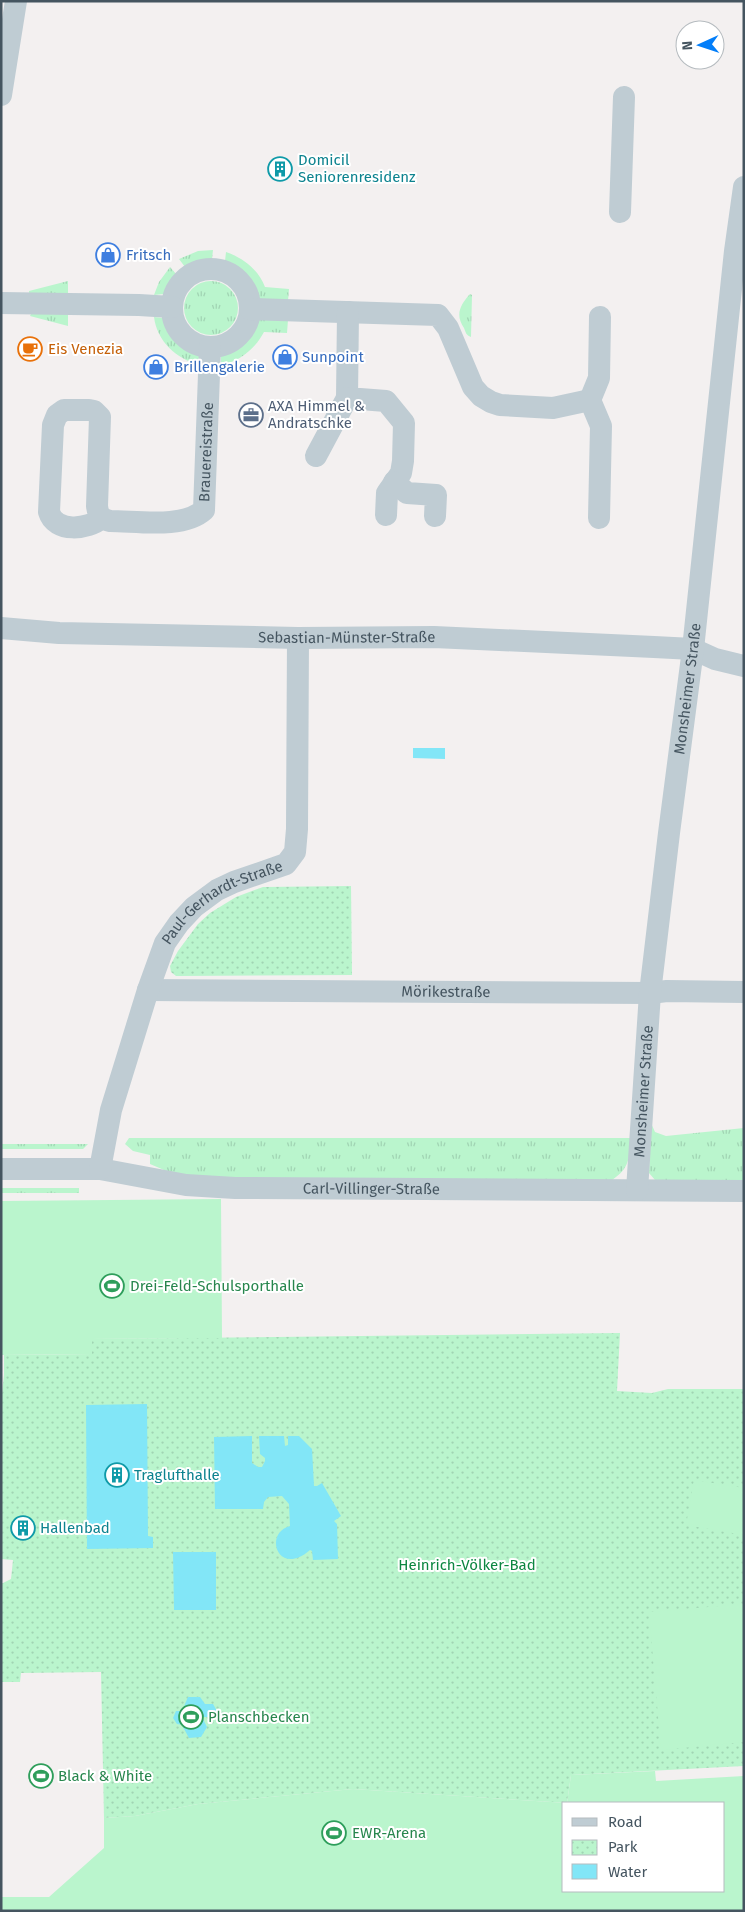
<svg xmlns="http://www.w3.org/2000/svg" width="745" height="1912" font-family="'Fira Sans',sans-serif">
	<defs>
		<pattern id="grass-tufts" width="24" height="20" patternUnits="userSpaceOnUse" patternTransform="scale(1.25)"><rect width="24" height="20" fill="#baf5cd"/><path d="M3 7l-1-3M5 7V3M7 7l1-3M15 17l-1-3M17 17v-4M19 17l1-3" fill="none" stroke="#a1d4b3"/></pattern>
		<pattern id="park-dots" width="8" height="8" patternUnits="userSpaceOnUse" patternTransform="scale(1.25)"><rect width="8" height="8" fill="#baf5cd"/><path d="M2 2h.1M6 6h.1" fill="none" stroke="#a1d4b3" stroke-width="1.8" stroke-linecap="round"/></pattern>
	</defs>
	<rect width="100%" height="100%" fill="#f3f0f0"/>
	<path fill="url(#grass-tufts)" d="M213,250L212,259L199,260L185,267L179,259L198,251Z
		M226,252C243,258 258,269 265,287L289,289L288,301L259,300C256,281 243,267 225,261Z
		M170,267L176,274L166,287L164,294L154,295L159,282Z
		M184 308a27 27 0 1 1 54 0a27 27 0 1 1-54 0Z
		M68,281V294L29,293V291Z
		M470,294L472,295L471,337C466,335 466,333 464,328C455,315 460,305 470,294Z
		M31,314H68V326L30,316Z
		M154,317L163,318C170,338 181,349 202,356L200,365C176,359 157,341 154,317Z
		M259,318L288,320L287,333L264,332C255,349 240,361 221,365V356C241,351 252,337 259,318Z
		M651,1123L655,1132L666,1136L744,1128V1182L655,1180L649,1173Z
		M129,1138H631C629,1158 630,1168 612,1180L236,1181L171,1173L150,1164V1155L133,1151L125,1144Z
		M1,1144H88L83,1149H1Z
		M1,1188H79V1193H1Z"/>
	<path fill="url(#park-dots)" d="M351,886L352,975L176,976L171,972L170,966L178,951L198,924L210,913L236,897L263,887Z
		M620,1333L617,1391L652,1393L668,1389H744V1766L571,1775L567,1803L353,1789L198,1804L135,1816L104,1818L101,1672L21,1673L20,1682H1V1584L11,1579L13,1560L1,1559V1403L4,1375V1355L92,1354V1339Z"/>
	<path fill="#baf5cd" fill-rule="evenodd" d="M221,1199L222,1338L92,1339V1354L1,1355V1201Z
		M694,1480L744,1488V1535L686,1525Z
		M744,1604V1742L661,1750L649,1612Z
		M655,1771L656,1781L744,1776V1911H1V1897H49L104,1848V1818L135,1816L198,1804L353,1789L567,1803L571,1775ZM724,1803V1891H564V1803Z"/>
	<path fill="#82e6f7" d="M413,748H445V759L413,758Z
		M147,1404L148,1536L153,1537V1548L87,1549L86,1405Z
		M252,1436V1463L258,1467H262L265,1461V1458L260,1454L259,1436H284L285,1446L288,1445V1436H299L312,1449L314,1486H317L322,1483L341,1516L334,1521L337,1524L338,1559L313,1560L312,1551L310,1550C278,1578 263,1533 290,1526L289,1504L282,1496L268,1497L264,1502L263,1509H215L214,1437Z
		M173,1552H216V1610H174Z
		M188,1697H200L205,1704H213L217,1711L213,1717H202L207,1727L201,1737L189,1738L183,1727L184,1725L177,1724L173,1718L176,1711H182Z"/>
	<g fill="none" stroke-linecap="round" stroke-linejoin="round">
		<g stroke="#bfccd3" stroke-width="22">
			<path d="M1,95L16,1"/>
			<path d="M620,212L624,97"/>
			<circle cx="211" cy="308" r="39"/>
			<path d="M1,303L139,305L172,307"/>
			<path d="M250,309L438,315L448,328L473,387L481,396L491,402L500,405L553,408L590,400"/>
			<path d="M348,312L347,398L386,401L404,423L403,461L401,473L387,493L386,515"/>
			<path d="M316,456L347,398"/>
			<path d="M394,482L407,493L436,495L435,516"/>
			<path id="s1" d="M102,518C88,530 55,533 49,512L53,425L57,415L64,410H89L94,411L100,417L97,506C98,515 101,519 110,521C137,521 183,529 204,510L210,347"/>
			<path d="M599,518L601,426L590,400L599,378L600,317"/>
			<path id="s2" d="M1,628L59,633L298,638L434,637L654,647L693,649L715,659L744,666"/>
			<path id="s3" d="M148,990L650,993L667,991L744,992"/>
			<path id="s4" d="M1,1169H100L186,1185L235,1188L744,1191"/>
			<path id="s5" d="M100,1169L111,1110L148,990L165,943L179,923L194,907L217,890L234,882L286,864L295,852L297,829L298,638"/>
			<path id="s6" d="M637,1190L650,993L669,833L693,649L735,251L744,187"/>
		</g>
	</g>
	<defs>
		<g id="building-ring" transform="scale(1.25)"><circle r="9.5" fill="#fff" stroke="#0f9aa8" stroke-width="1.5"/><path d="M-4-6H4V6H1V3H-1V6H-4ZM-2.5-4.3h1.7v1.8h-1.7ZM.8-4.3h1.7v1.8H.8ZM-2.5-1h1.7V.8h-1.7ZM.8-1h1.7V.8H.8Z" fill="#0f9aa8"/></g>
		<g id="shop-ring" transform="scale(1.25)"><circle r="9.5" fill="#fff" stroke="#3f7fe0" stroke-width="1.5"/><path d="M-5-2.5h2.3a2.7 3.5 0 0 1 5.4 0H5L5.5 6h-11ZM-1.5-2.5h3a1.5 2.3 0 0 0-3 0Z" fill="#3f7fe0"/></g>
		<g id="cafe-ring" transform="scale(1.25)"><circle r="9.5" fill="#fff" stroke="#e8710a" stroke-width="1.5"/><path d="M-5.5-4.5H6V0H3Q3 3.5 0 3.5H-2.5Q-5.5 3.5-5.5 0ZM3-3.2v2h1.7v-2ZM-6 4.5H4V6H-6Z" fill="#e8710a"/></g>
		<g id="office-ring" transform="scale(1.25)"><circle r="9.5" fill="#fff" stroke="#5c6f8a" stroke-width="1.5"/><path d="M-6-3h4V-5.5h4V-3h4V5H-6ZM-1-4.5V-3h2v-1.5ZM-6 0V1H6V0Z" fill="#5c6f8a"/></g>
		<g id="stadium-ring" transform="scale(1.25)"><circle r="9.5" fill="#fff" stroke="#2e9e5b" stroke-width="1.5"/><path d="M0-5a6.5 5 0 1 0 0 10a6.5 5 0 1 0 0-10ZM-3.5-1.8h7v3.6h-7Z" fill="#2e9e5b"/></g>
	</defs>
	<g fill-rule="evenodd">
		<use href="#building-ring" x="280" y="169"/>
		<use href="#shop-ring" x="108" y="255"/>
		<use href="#cafe-ring" x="30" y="349"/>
		<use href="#shop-ring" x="285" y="357"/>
		<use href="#shop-ring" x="156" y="367"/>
		<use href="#office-ring" x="251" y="415"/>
		<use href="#stadium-ring" x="112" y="1286"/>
		<use href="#building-ring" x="117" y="1475"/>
		<use href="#building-ring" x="23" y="1528"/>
		<use href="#stadium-ring" x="191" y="1717"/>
		<use href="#stadium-ring" x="41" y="1776"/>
		<use href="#stadium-ring" x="334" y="1833"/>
	</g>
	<g text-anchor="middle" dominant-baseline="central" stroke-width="4" stroke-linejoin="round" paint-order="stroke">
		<g font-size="15" fill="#0d838f" stroke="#fff" text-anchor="start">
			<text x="298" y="160">Domicil<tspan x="298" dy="17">Seniorenresidenz</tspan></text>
			<text x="134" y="1475">Traglufthalle</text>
			<text x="40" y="1528">Hallenbad</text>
		</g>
		<g font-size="15" fill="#366cbe" stroke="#fff" text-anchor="start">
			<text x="126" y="255">Fritsch</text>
			<text x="302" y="357">Sunpoint</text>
			<text x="174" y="367">Brillengalerie</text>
		</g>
		<g font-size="15" fill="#c56008" stroke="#fff" text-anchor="start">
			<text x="48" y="349">Eis Venezia</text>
		</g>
		<g font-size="15" fill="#4e5e75" stroke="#fff" text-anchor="start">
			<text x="268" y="406">AXA Himmel &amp;<tspan x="268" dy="17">Andratschke</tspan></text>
		</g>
		<g font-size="15" fill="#455560" stroke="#fff">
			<text stroke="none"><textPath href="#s1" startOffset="472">Brauereistraße</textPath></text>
			<text stroke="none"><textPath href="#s2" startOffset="346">Sebastian-Münster-Straße</textPath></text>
			<text stroke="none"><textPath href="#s6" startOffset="504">Monsheimer Straße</textPath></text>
			<text stroke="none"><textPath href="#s5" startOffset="308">Paul-Gerhardt-Straße</textPath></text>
			<text stroke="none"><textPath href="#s3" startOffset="298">Mörikestraße</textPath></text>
			<text stroke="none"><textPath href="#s6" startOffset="99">Monsheimer Straße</textPath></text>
			<text stroke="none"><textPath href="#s4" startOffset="372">Carl-Villinger-Straße</textPath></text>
		</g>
		<g font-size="15" fill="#27864d" stroke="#fff" text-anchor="start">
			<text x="130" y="1286">Drei-Feld-Schulsporthalle</text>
			<text x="208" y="1717">Planschbecken</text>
			<text x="58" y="1776">Black &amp; White</text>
			<text x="352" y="1833">EWR-Arena</text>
		</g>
		<g font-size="15" fill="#0c8641" stroke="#fff">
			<text x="467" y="1565">Heinrich-Völker-Bad</text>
		</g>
	</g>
	<rect width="745" height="1912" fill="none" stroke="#455560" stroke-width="5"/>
	<rect x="562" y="1802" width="162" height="90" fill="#ffffff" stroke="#b5bbbf"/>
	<rect x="572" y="1818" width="25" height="8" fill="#bfccd3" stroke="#b5bbbf"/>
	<text x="608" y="1827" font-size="15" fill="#455560">Road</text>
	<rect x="572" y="1840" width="25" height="15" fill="url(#park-dots)" stroke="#b5bbbf"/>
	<text x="608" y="1852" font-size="15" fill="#455560">Park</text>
	<rect x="572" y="1864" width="25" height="15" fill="#82e6f7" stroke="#b5bbbf"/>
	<text x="608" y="1877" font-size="15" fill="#455560">Water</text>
	<g transform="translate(700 45) rotate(267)"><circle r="24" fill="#ffffff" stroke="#b5bbbf"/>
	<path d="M0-4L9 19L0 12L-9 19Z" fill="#037ef9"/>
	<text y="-8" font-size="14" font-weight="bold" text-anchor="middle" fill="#455560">N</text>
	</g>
</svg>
